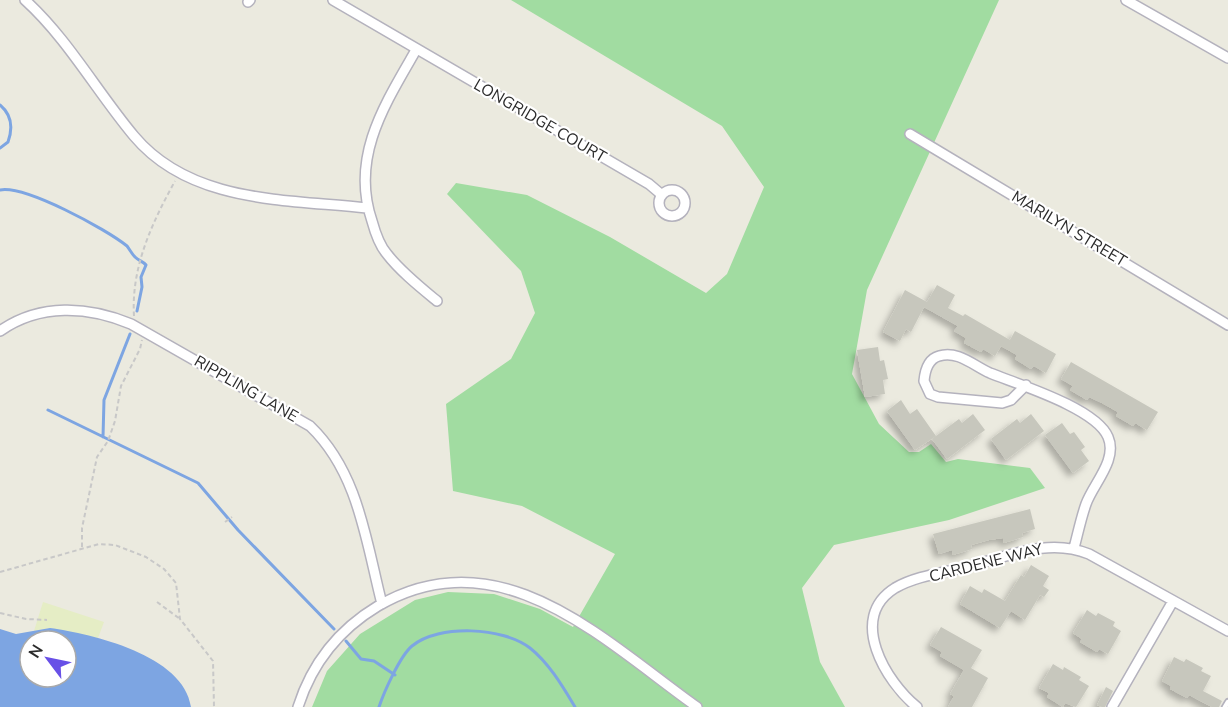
<svg xmlns="http://www.w3.org/2000/svg" width="1228" height="707" font-family="'Nunito Sans',sans-serif">
	<defs>
		<filter id="shadow"><feDropShadow dx="-4.5" dy="4.5" stdDeviation="3" flood-color="#0004"/></filter>
	</defs>
	<rect width="100%" height="100%" fill="#ebeadf"/>
	<path fill="#a1dca1" d="M511,0H999L867,290L852,374L879,424L909,452H919L931,444L946,462L958,459L1030,468L1045,488L949,520L834,545L802,588L820,662L845,707H312L327,671L360,634L415,600L448,592L494,594L540,609L573,627L615,554L522,506L453,491L446,404L511,359L535,313L521,271L447,194L456,183L527,195L610,237L706,293L727,274L764,187L722,126Z"/>
	<path fill="#e5edc5" d="M43,602L104,622L98,638L50,628L34,631Z"/>
	<path fill="#7da5e2" fill-rule="evenodd" d="M50,628C92,634 184,655 191,707H0V629L16,634ZM30,641H66V677H30Z"/>
	<g fill="none" stroke-linecap="round" stroke-linejoin="round">
		<path stroke="#7da5e2" stroke-width="3" d="M0,105C12,115 13,128 8,142L0,148
			M0,190C25,185 106,229 127,246C130,250 132,254 135,257C139,261 143,261 146,265L141,277L142,287L137,311
			M48,410L198,483L238,530L334,629
			M103,437L104,400L130,334
			M346,641L361,659L374,661L395,675
			M379,707C384,692 400,656 412,646C439,624 503,627 530,648C549,663 563,687 575,707"/>
	</g>
	<path fill="#c7c7bd" filter="url(#shadow)" d="M937,285L955,295L948,308L963,316L965,314L1010,340L1015,331L1056,354L1046,373L1034,366L1031,369L1015,359L1017,355L1001,346L995,356L983,349L981,352L964,343L966,338L954,331L958,326L924,307L911,332L906,329L900,341L883,332L905,290L927,302Z
		M878,347L880,361L884,360L888,379L883,380L885,394L865,397L857,350Z
		M1071,362L1158,412L1147,430L1135,423L1133,426L1116,416L1118,412L1102,403L1089,397L1087,400L1070,390L1073,386L1061,379Z
		M901,400L910,414L917,409L936,436L915,450L887,411Z
		M973,414L985,430L947,459L932,439L959,419L962,423Z
		M1031,414L1044,431L1006,460L991,439L1017,419L1020,423Z
		M1062,423L1070,434L1074,432L1085,447L1081,450L1089,461L1073,473L1045,435Z
		M1030,509L1035,529L1022,533L1023,537L1004,543L1003,538L989,540L971,545L972,549L953,555L952,550L939,554L933,534Z
		M1031,565L1049,576L1043,586L1049,590L1044,597L1040,595L1025,620L1011,611L1000,628L960,604L970,586L982,593L984,589L1005,601L1021,575L1024,577Z
		M1087,610L1096,616L1098,613L1115,622L1113,626L1121,631L1108,654L1099,649L1097,652L1080,642L1082,639L1073,633Z
		M941,627L982,650L971,668L988,678L972,707H948L954,696L950,694L964,670L940,656L942,652L930,645Z
		M1174,657L1184,662L1186,659L1203,668L1201,671L1211,676L1203,691L1222,701L1219,707H1212L1189,695L1187,698L1170,689L1171,686L1162,681Z
		M1053,664L1063,670L1064,667L1081,677L1079,680L1089,686L1076,707L1065,703L1063,707L1047,697L1049,693L1039,688Z
		M1106,687L1113,691L1105,707H1102L1097,705Z"/>
	<g fill="none" stroke-linecap="round" stroke-linejoin="round">
		<g stroke="#b4b2bd" stroke-width="8">
			<path id="lane" d="M1225,707L1228,702"/>
		</g>
		<g stroke="#b4b2bd" stroke-width="12">
			<path id="street" d="M25,0C68,39 97,92 134,136C191,204 287,199 367,208
				M333,0L649,184L662,195
				M1126,0L1228,58
				M248,2L250,0
				M416,50C385,104 350,157 372,221C375,232 379,245 387,254C400,271 420,287 437,301
				M910,134L1228,325
				M659 203a13 13 0 1 1 26 0a13 13 0 1 1-26 0Z
				M0,331C40,303 88,306 131,324L310,426C359,473 366,542 382,604
				M1026,385L1011,400L1002,403L938,397L930,394L924,381C925,370 928,359 939,356C958,350 974,366 990,373C1017,384 1096,408 1108,437C1118,460 1093,484 1086,504C1081,518 1078,533 1074,548
				M298,707C312,663 338,630 378,606C500,535 603,640 697,707
				M917,707C886,682 847,618 895,588C917,575 949,572 974,565C1012,555 1050,538 1089,554L1228,631
				M1112,707L1173,601"/>
		</g>
		<path stroke="#c8c8c8" stroke-width="2" stroke-dasharray="4.5 3" stroke-linecap="butt" d="M134,316C131,267 152,223 175,181
			M225,522L232,517
			M82,547V528L97,457L108,441L115,421L121,386L140,349L142,340
			M0,572L99,544L115,545L146,557L164,569L176,583L180,619L213,661L214,707
			M157,602L180,619
			M0,613L26,619L47,620"/>
		<use href="#lane" stroke="#fff" stroke-width="4.5"/>
		<use href="#street" stroke="#fff" stroke-width="9"/>
	</g>
	<g text-anchor="middle" dominant-baseline="central" stroke-width="4.5" stroke-linejoin="round" paint-order="stroke">
		<g font-size="16" fill="#2b2b2b" stroke="#fff">
			<text transform="translate(540 121) rotate(30)">LONGRIDGE COURT</text>
			<text transform="translate(1069 229) rotate(31)">MARILYN STREET</text>
			<text transform="translate(246 389) rotate(30)">RIPPLING LANE</text>
			<text transform="translate(986 563) rotate(-14)">CARDENE WAY</text>
		</g>
	</g>
	<g transform="translate(48 659) rotate(302)"><circle r="28" fill="#ffffff" stroke="#aaaaaa" stroke-width="1.5"/>
	<path d="M0-4.5L10 22L0 15L-10 22Z" fill="#6850e7"/>
	<text y="-9" font-size="16" font-weight="bold" text-anchor="middle" fill="#2b2b2b">N</text>
	</g>
</svg>
